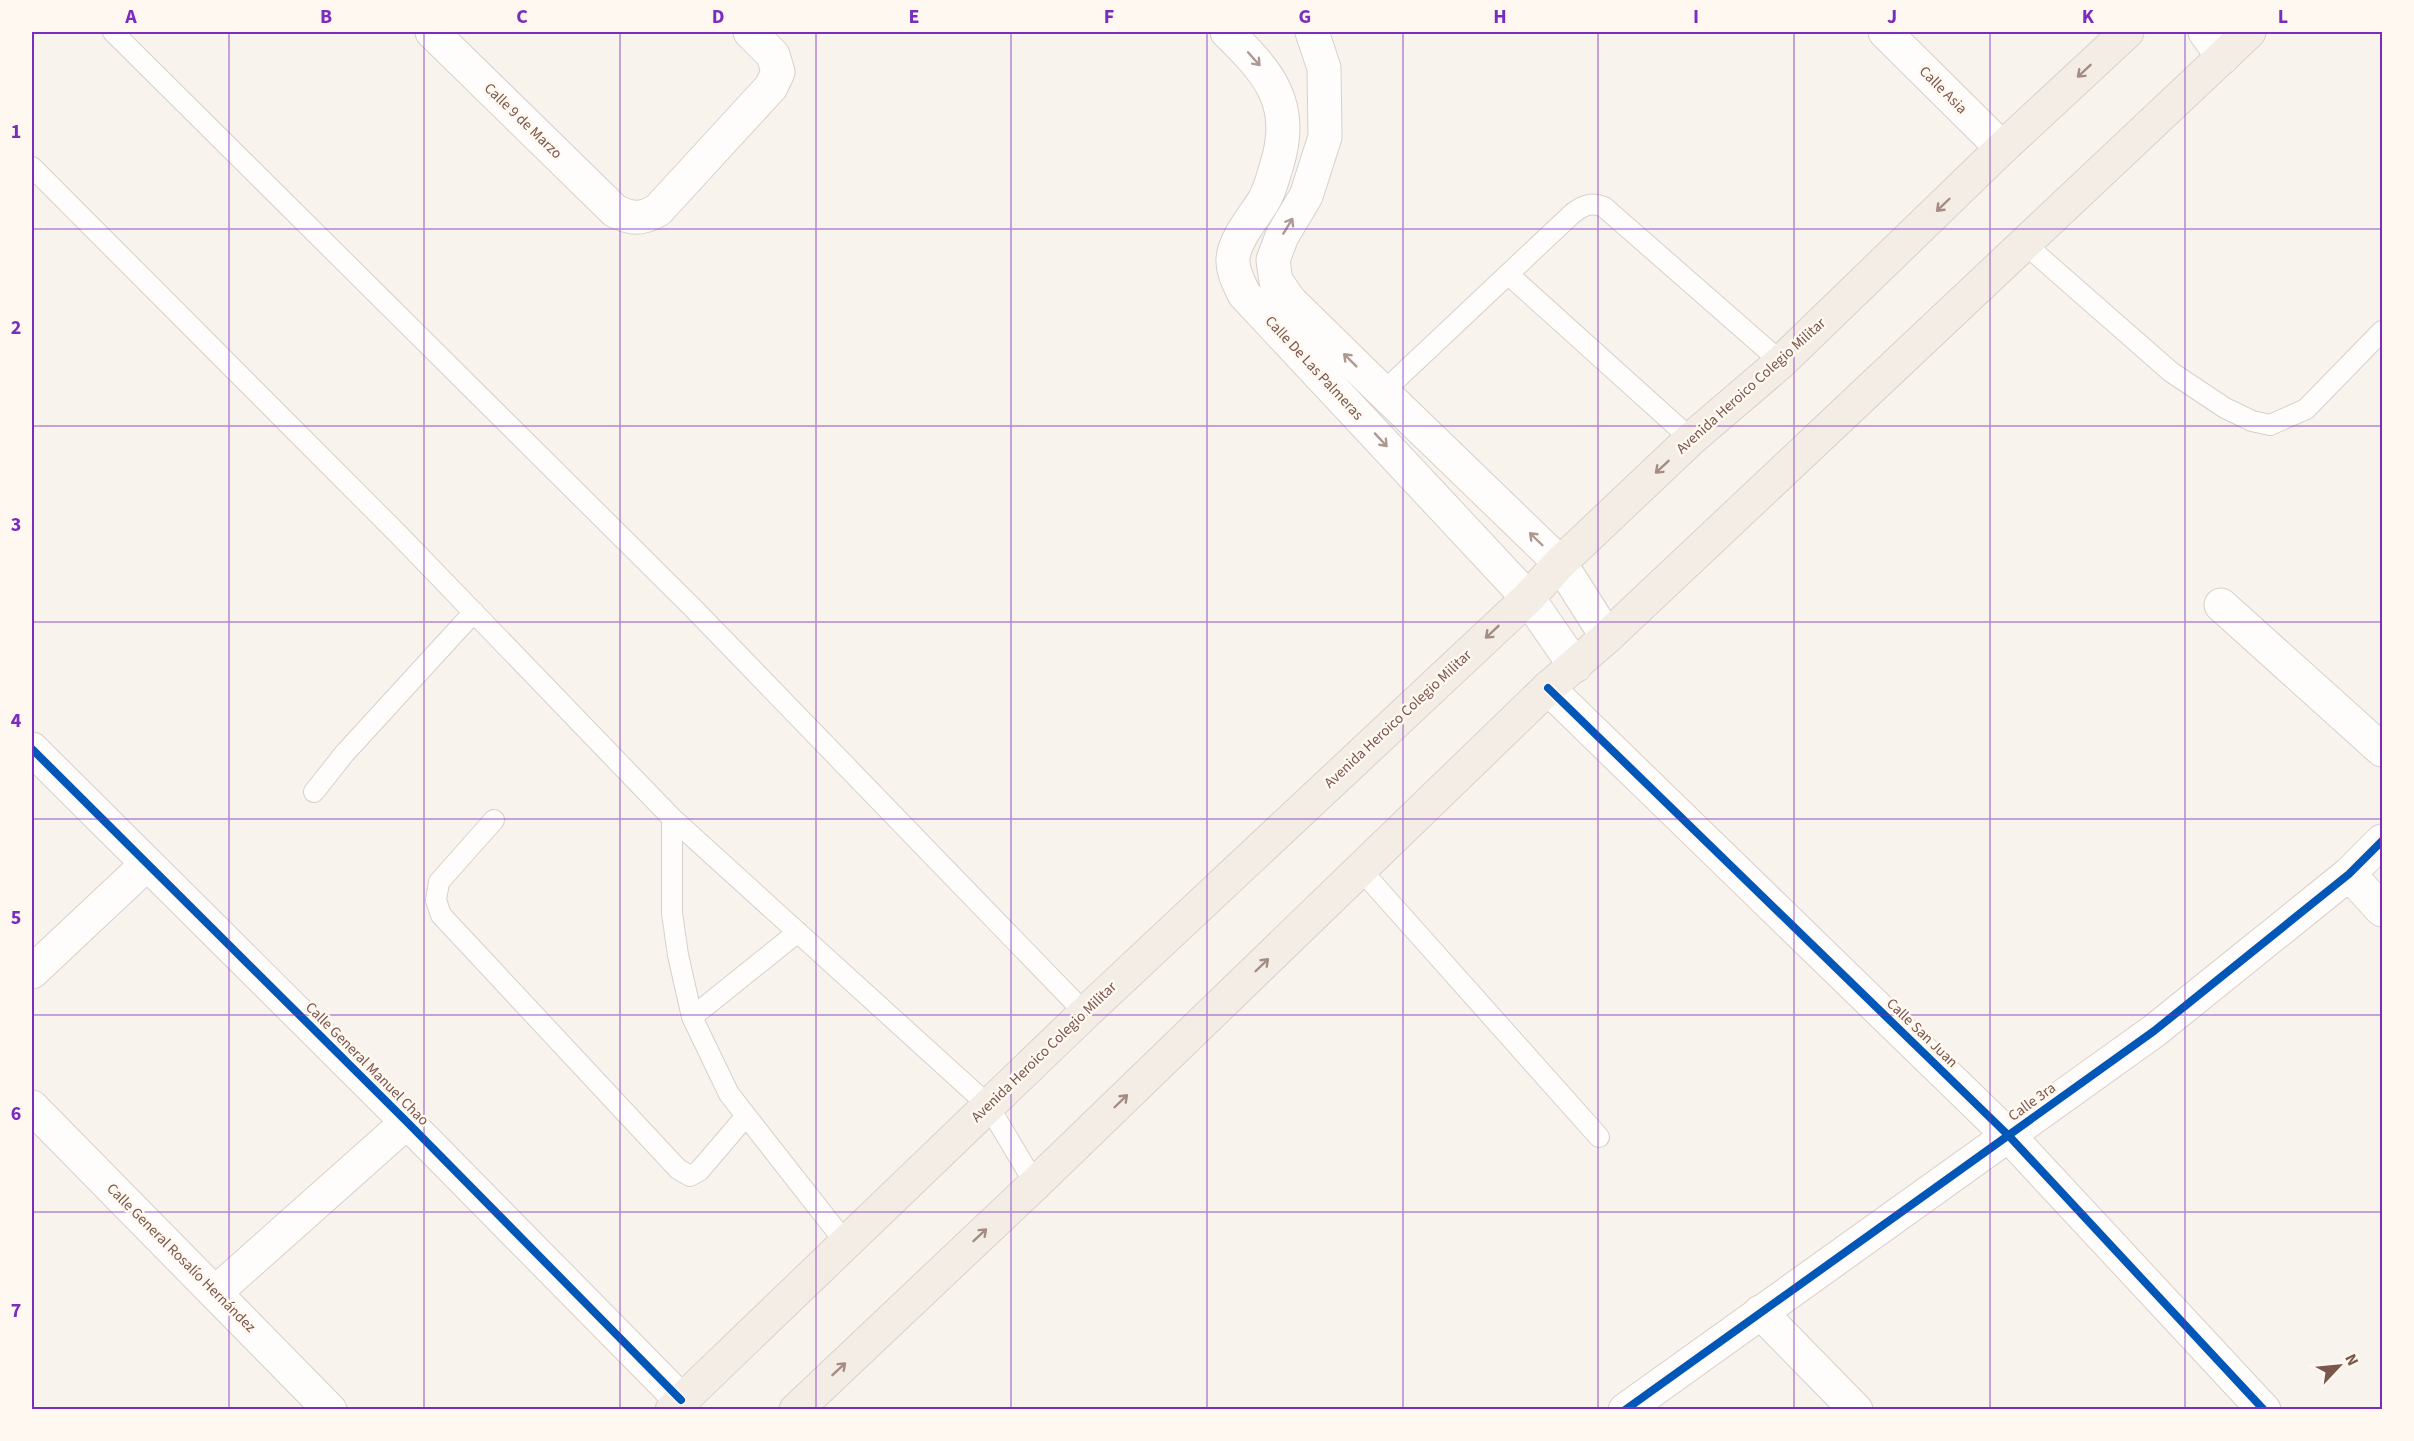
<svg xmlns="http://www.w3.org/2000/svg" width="2414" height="1441" font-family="'Source Sans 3',sans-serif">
	<rect width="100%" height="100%" fill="#f9f3ee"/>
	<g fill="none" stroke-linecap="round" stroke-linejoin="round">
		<g stroke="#d8cfca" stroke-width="22">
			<path id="lane" d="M113,32L694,609L1085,1013
				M32,167L401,537L672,818L988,1105L1035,1184
				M2025,244L2171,372L2225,408L2252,421L2270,425L2306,409L2382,331
				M1508,274L1691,439
				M1383,392L1573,213C1584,205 1591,202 1604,207L1781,362
				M314,792L344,754L474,612
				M672,818V913L678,955L692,1017L729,1094L845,1242
				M494,820L439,882L436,900L441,915L678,1169L690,1176L699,1171L746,1116
				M1361,870L1599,1137
				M692,1017L798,932"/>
		</g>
		<g stroke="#d8cfca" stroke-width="35">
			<path id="street" d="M432,32L615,211C632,219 641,220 658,210L771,87L778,72L773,55L750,32
				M1227,32C1268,72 1296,103 1277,164C1273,177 1270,191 1263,202C1253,218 1234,240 1233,259C1232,271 1239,283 1244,294L1528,598L1575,666
				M1312,32L1324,68L1325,137L1306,196L1282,236L1273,260L1276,281L1290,301L1383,392L1560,563L1607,637
				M1885,32L2002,148
				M2205,32L2223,57
				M2221,605L2382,750
				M1548,688L2009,1136L2264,1410
				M32,749L407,1122L681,1400
				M2349,874L2382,910
				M32,972L147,864
				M32,1107L330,1410
				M216,1292L407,1122
				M1760,1312L1856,1410
				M1625,1410L2154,1031L2349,874L2382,841"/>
		</g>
		<g stroke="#dad0cb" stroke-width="35">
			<path id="primary" d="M672,1410L1085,1013L1528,598L1560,563L1691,439L1781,362L2002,148L2127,32
				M796,1410L1035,1184L1548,688L1607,637L2249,32"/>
		</g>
		<use href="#lane" stroke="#fefdfc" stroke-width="20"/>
		<use href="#street" stroke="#fefdfc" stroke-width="33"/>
		<use href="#primary" stroke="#f3ede6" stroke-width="33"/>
		<g stroke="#fff8f1" stroke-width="11">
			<path id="cycleway" d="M1548,688L2009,1136L2264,1410
				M32,749L407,1122L681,1400
				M1625,1410L2154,1031L2349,874L2382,841"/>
		</g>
		<use href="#cycleway" stroke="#0057b8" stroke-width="8"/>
	</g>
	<defs><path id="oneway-shaft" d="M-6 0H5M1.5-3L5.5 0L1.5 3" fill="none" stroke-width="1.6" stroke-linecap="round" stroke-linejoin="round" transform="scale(1.5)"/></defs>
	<g stroke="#ae9992">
		<use href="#oneway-shaft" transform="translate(1254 59) rotate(48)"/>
		<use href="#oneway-shaft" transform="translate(1288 226) rotate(-59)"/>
		<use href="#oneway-shaft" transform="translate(1350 360) rotate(-135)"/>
		<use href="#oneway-shaft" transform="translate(1381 440) rotate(47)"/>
		<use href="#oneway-shaft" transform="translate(1536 539) rotate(-136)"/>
	</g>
	<g stroke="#a48c82">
		<use href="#oneway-shaft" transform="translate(2084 71) rotate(137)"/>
		<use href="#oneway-shaft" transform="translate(1943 205) rotate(136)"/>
		<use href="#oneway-shaft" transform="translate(1662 467) rotate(137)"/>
		<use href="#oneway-shaft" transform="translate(1492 632) rotate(137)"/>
		<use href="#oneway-shaft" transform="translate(1262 965) rotate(-44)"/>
		<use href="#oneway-shaft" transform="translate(1121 1101) rotate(-44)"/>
		<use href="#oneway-shaft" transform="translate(980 1235) rotate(-43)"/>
		<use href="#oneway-shaft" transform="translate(839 1369) rotate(-43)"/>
	</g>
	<path fill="none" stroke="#7b2cbf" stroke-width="1.5" stroke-opacity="0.55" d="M229,32V1410M424,32V1410M620,32V1410M816,32V1410M1011,32V1410M1207,32V1410M1403,32V1410M1598,32V1410M1794,32V1410M1990,32V1410M2185,32V1410M32,229H2382M32,426H2382M32,622H2382M32,819H2382M32,1015H2382M32,1212H2382"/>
	<g text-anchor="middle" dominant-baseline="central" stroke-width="5" stroke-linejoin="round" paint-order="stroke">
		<g font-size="15" fill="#79574c" stroke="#fff8f1">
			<text transform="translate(1943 90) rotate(45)">Calle Asia</text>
			<text transform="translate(523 121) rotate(44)">Calle 9 de Marzo</text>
			<text transform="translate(1314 368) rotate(47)">Calle De Las Palmeras</text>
			<text transform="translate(1751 386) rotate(-42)">Avenida Heroico Colegio Militar</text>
			<text transform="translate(1398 719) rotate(-43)">Avenida Heroico Colegio Militar</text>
			<text transform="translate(1922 1033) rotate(44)">Calle San Juan</text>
			<text transform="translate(1044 1052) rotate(-44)">Avenida Heroico Colegio Militar</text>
			<text transform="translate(367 1064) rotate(45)">Calle General Manuel Chao</text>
			<text transform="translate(2032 1102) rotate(-36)">Calle 3ra</text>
			<text transform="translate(181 1258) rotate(45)">Calle General Rosalío Hernández</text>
		</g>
	</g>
	<rect width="2414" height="1441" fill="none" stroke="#fff8f1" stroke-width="66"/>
	<g transform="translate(2339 1366) rotate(64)" stroke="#fff8f1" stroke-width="4.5" paint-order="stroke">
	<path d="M0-4.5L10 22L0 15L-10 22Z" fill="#79574c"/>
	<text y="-9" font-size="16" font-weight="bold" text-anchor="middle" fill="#79574c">N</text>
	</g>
	<rect x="33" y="33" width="2348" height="1375" fill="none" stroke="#7b2cbf" stroke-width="2"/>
	<g font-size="20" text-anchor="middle" font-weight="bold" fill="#7b2cbf">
		<text x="131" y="23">A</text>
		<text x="326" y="23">B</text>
		<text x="522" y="23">C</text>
		<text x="718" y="23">D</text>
		<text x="914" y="23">E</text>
		<text x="1109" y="23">F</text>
		<text x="1305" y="23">G</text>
		<text x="1500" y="23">H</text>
		<text x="1696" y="23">I</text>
		<text x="1892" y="23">J</text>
		<text x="2088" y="23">K</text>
		<text x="2283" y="23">L</text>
		<text x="16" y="138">1</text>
		<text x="16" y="334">2</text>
		<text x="16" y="531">3</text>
		<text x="16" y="727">4</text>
		<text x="16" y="924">5</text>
		<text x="16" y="1120">6</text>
		<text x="16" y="1317">7</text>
	</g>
</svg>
